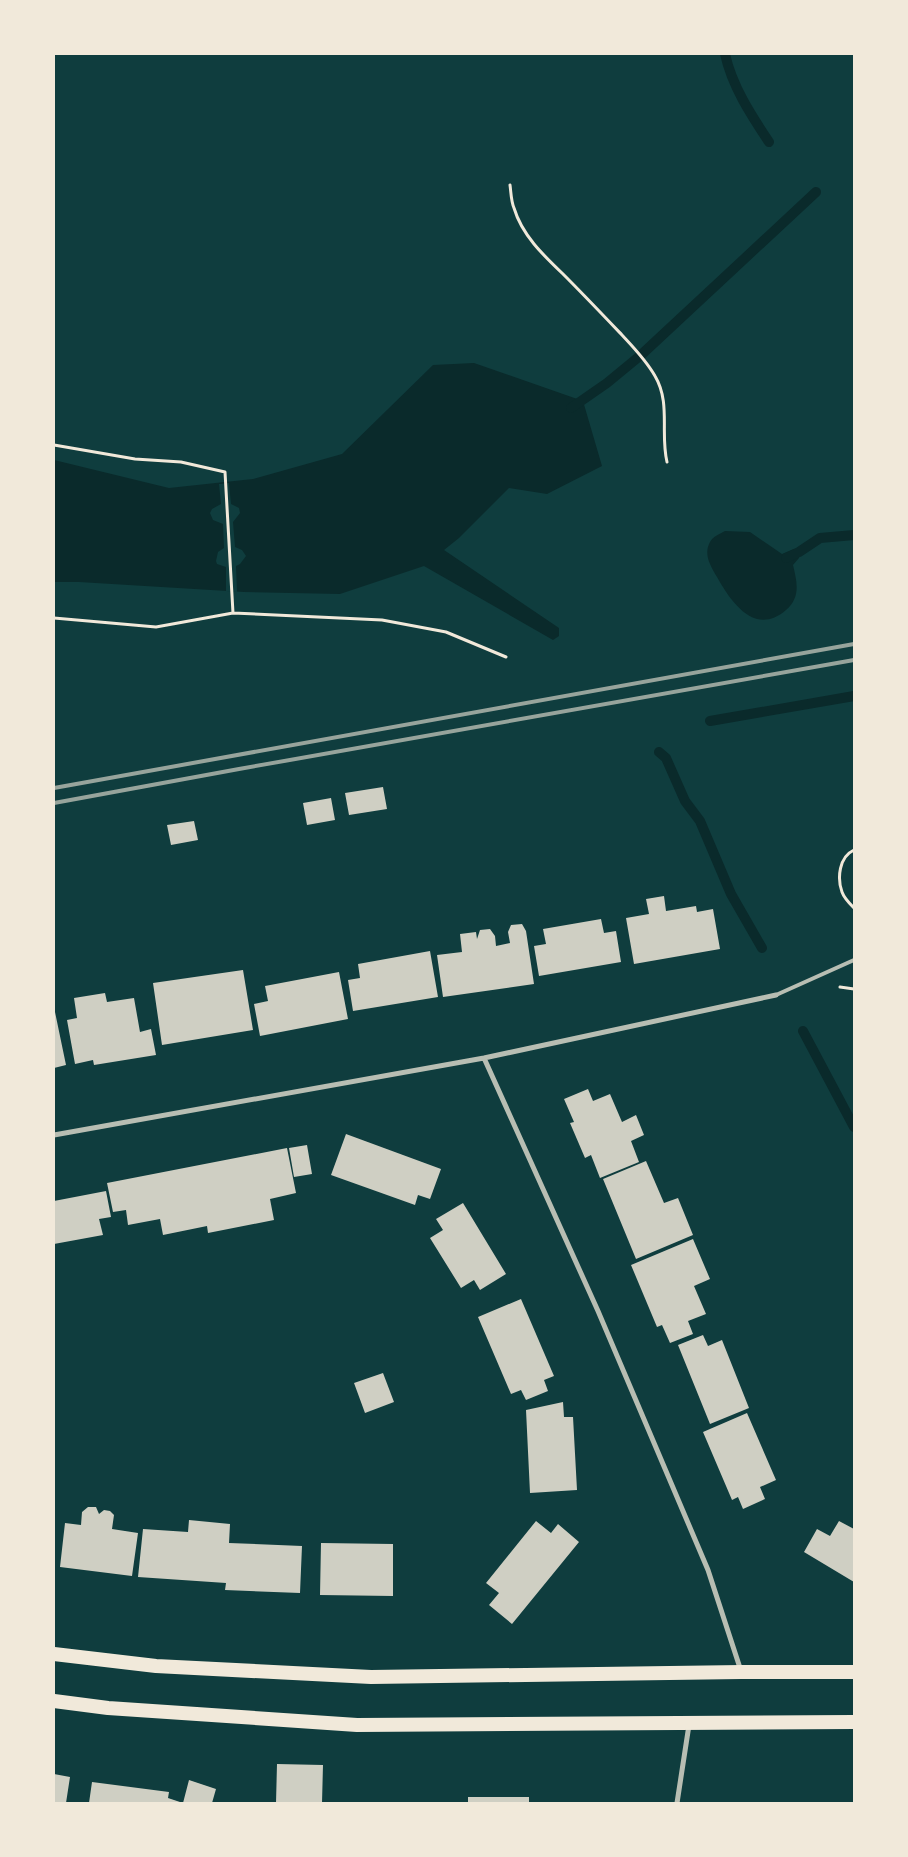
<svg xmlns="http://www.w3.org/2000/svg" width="908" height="1857" font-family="'Noto Sans',sans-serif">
	<rect width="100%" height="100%" fill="#0f3d3e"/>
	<path fill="#0a2a2b" d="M474,363L583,401L602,466L547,494L509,488L459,538L444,550L559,628V636L553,640L424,566L340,594L244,592L79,582H54V460L169,488L253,479L342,454L433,365Z
		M725,531L750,532L782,554L794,549L799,552V558L793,565C797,582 801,597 786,610C755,637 731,602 717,577C711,566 703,555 710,542C713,536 720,534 725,531Z"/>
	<path fill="#0f3d3e" d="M229,483L231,504L239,508L240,513L233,522L235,547L242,550L246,556L240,564L236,566L237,592L226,591V567L217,564L216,561L218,552L224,548L223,524L213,520L210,513L212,509L221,504L219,484Z"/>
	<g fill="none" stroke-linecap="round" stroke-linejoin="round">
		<path stroke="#0a2a2b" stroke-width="10" d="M725,54C732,86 751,115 769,142
			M571,408L607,383L641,355L816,192
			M786,558L799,552L820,538L854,535
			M710,721L854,696
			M659,752L666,758L685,801L700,821L731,894L762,948
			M803,1031L854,1127"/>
	</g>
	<path fill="#cfcfc3" d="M383,787L387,809L349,815L345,793Z
		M331,798L335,820L307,825L303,803Z
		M194,821L198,840L171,845L167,825Z
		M664,896L666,911L696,906L697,912L713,909L720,949L634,964L626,918L649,914L646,899Z
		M601,919L604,933L616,931L621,962L539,976L534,946L546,944L543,929Z
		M522,924L526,931L534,984L443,997L437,955L462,952L460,934L476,932L477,939L480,930L490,929L495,936L496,946L510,943L508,932L511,925Z
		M430,951L438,997L353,1011L348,980L360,978L358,964Z
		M243,970L253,1030L162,1045L153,983Z
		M339,972L348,1019L260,1036L254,1004L268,1001L265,986Z
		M105,993L107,1002L134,998L140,1032L151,1029L156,1055L94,1065L93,1060L75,1064L67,1020L77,1018L74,998Z
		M54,1012H55L66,1065L54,1068Z
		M588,1089L593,1101L610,1094L622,1122L636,1115L644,1135L631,1141L639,1162L600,1178L591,1155L585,1158L570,1123L574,1122L564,1099Z
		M346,1134L441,1169L430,1199L418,1195L415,1205L331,1175Z
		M307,1145L312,1174L294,1177L289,1148Z
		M287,1148L296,1193L270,1199L274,1220L208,1233L207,1226L163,1235L160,1219L128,1225L126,1210L113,1212L107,1183Z
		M646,1161L664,1203L678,1198L693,1235L636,1259L603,1179Z
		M106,1191L111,1217L99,1219L103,1235L54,1244V1201Z
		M463,1203L506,1274L480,1290L474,1280L461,1288L430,1238L443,1230L436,1219Z
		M693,1239L710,1279L694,1286L706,1314L688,1321L693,1334L670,1343L662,1325L657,1327L631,1265Z
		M521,1299L554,1376L544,1380L548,1391L526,1400L521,1390L511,1394L478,1317Z
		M703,1335L708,1346L722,1340L749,1408L710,1424L678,1345Z
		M383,1373L394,1402L365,1413L354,1383Z
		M563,1402L564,1417H573L577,1490L530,1493L526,1410Z
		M747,1413L776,1480L760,1487L765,1499L743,1509L738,1497L732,1500L703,1432Z
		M88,1507H96L99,1514L104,1510L110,1511L114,1515L112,1529L138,1533L132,1576L60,1567L65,1523L81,1525L82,1512Z
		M189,1520L230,1524L229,1543L302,1546L300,1593L225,1590L226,1583L138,1577L143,1529L188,1532Z
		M536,1521L551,1533L558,1524L579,1542L512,1624L489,1605L499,1593L486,1583Z
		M839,1521L854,1529V1582L804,1552L817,1529L830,1536Z
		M321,1543L393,1544V1596L320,1595Z
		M277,1764L323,1765L322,1803H276Z
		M54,1774L70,1777L66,1803H54Z
		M189,1780L216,1789L212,1803H89L92,1782L169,1792L168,1798L183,1803Z
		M468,1797H529V1803H468Z"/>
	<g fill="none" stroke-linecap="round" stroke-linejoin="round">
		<path stroke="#f1e9da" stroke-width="3" d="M510,185C511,192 511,201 514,208C522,235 543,255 563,274C583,294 602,314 622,335C634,348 646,360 655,376C671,403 660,433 667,462
			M54,445L135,459L181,462L225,472L233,613
			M54,618L156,627L233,613L382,620L446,632L506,657
			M854,850C839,857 837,878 842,892C844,898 850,904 854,908
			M840,987L854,989"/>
		<path stroke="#b8beb3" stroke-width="4" d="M776,995L854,960"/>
		<path stroke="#b8beb3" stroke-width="5" d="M484,1058L598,1311L708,1570L741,1671
			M54,1135L484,1058L776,995
			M677,1803L689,1725"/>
		<path stroke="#f1e9da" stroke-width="14" d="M54,1654L156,1666L371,1677L741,1672H854
			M54,1701L108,1708L357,1725L854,1722"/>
		<path stroke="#97a49c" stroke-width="4" d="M54,788L854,644
			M54,803L239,769L854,660"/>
	</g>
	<rect width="908" height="1857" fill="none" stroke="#f1e9da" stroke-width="110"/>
</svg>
